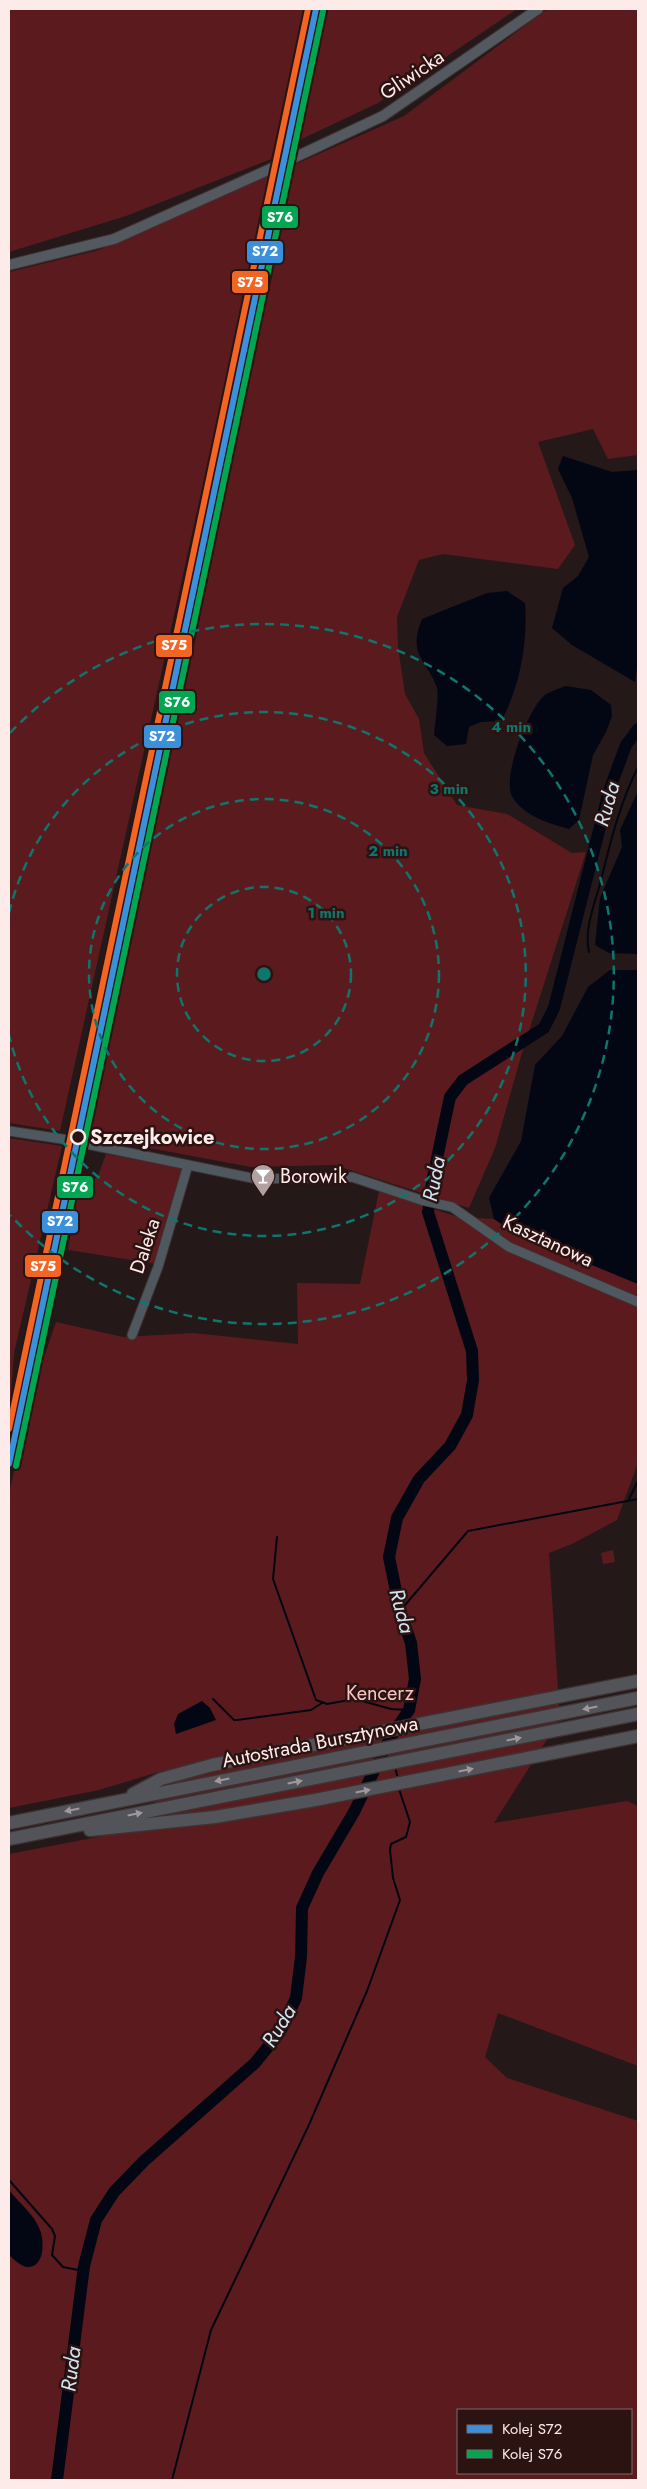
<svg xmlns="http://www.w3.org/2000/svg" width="647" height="2489" font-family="Jost,sans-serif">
	<rect width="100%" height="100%" fill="#251818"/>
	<path fill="#341717" d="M309,9H319L9,1478V1417L31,1310L72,1127Z"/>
	<path fill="#5b1b1e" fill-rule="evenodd" d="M9,9H306L271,159L126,216L9,252Z
		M324,9H517L378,103L289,145Z
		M547,9H638V455L608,459L593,429L538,442L575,545L558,569L443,554L419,560L397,617L398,647L405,694L419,719L424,753L457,805L507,814L572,853L586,852L522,1053L495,1148L469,1208L334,1165L251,1167L85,1136L156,808L285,169L404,116Z
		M272,172L60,1131L9,1123V272L99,250Z
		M9,1138L62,1146L14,1353L9,1420Z
		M106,1154L183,1169L157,1264L68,1250L77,1194L98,1176Z
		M379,1191L458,1217L494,1219L515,1233L638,1284V1463L617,1520L572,1544L549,1553L560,1719L494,1823L627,1801L638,1806V2066L498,2013L485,2057L507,2078L638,2121V2480H9V1854L145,1828L165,1770L99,1790L9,1808V1494L30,1399L56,1322L123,1337L193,1333L298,1344L297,1283L360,1284ZM458,2410H631V2473H458Z
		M613,1550L615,1562L603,1564L601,1553Z"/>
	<path fill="#030713" d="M563,456L612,472L638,470V659L635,682L572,645L552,628L563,588L578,576L589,557L572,498L558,469Z
		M507,591L525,603C528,642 520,687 501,721L481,722L469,727L466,744L447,746L434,735C435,726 439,694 437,688C427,658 407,656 422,619L487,593Z
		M566,686L591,690L611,705L612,716L606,732L593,755L579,820L569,829C548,823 526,817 513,798C500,780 529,707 545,695C551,691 560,688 566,686Z
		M638,791V954L609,953L595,945L600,898L622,847L620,830Z
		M610,970H638V1284L515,1233L494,1219L489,1198L521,1141L535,1065L562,1036L588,987Z
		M202,1701L210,1708L216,1720L176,1734L174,1724L178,1714Z
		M9,2190C19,2203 34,2214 40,2230C44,2240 45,2266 29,2267C23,2268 13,2259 9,2255Z"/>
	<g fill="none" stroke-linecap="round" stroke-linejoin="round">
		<path stroke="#030713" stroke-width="2" d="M637,730L638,728
			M589,952C584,929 594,906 600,884C610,844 619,805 638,767
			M629,1499L638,1481
			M277,1537L273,1579L316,1700L327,1704L355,1699L391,1709L409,1710
			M400,1611L468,1531L638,1499
			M213,1699L234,1720H237L311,1710L322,1703
			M395,1767L398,1779
			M9,2180L52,2229L55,2236L52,2255L63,2267L83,2271
			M172,2480L211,2330L308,2127L367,1991L400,1900L393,1878L390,1850L391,1844L406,1837L410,1822L399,1789"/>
		<path stroke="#030713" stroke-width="12" d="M57,2480L84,2266L96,2220L114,2192L144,2161L255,2063L280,2032L296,1998L301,1957L302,1908L318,1873L354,1812L390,1738L409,1710L415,1679L411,1643L400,1611L389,1557L397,1518L419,1479L450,1446L467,1415L473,1380L472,1351L428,1212L433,1177L450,1097L463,1080L544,1028L554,1008L609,791L626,745L638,729"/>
		<g stroke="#3e3232" stroke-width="11">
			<path id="minor" d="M9,1131L62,1139L257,1179L352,1177L421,1200L452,1207L509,1247L638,1302
				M132,1335L158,1267L188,1165"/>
		</g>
		<g stroke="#3e3232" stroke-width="12">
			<path id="major" d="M9,265L114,239L268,170L383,116L538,9"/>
		</g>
		<g stroke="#3e3232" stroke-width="15">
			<path id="highway" d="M133,1794L161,1779L212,1765L638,1681
				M9,1823L638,1698
				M90,1830L215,1817L315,1800L638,1736
				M9,1839L638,1714"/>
		</g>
		<use href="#minor" stroke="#50585f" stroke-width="9"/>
		<use href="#major" stroke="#53595f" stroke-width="10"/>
		<use href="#highway" stroke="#53545a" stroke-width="12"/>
		<g stroke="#2b1312" stroke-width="10">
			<path id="rail-1" d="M9,1464L316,9"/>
		</g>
		<g stroke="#2b1312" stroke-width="10">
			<path id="rail-2" d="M16,1466L323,11"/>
		</g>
		<g stroke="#2b1312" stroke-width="10">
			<path id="rail-3" d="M9,1429L308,9"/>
		</g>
		<use href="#rail-1" stroke="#3a90db" stroke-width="6"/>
		<use href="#rail-2" stroke="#00a651" stroke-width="6"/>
		<use href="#rail-3" stroke="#f26522" stroke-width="6"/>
	</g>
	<defs><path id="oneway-solid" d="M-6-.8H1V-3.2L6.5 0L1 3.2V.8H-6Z" transform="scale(1.25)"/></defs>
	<g fill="#a0989b">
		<use href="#oneway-solid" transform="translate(590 1708) rotate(169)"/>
		<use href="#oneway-solid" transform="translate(514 1739) rotate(-11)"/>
		<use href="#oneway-solid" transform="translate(466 1770) rotate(-11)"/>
		<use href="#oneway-solid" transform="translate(222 1780) rotate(169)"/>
		<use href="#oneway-solid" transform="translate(295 1782) rotate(-11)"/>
		<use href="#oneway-solid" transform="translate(363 1791) rotate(-11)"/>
		<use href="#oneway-solid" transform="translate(72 1810) rotate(169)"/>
		<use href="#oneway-solid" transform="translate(135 1814) rotate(-11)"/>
	</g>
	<g fill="none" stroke="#0f766e" stroke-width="2.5" stroke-dasharray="9 6">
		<circle cx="264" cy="974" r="87"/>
		<circle cx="264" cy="974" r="175"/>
		<path d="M9 913A262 262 0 1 1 9 1035"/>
		<path d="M10 733A350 350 0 1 1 10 1215"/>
	</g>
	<defs>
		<g id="bar-pin" transform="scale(1.25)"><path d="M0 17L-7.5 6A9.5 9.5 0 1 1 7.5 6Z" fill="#b1a1a0" stroke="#2b1312"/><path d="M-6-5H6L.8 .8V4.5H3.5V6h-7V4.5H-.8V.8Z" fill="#fff"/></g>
	</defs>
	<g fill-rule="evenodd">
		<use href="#bar-pin" x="263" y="1176"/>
	</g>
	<circle fill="#2b1312" stroke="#fdebea" stroke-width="2.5" cx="78" cy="1137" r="7"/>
	<g text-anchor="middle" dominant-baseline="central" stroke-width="5" stroke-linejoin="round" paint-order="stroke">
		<g font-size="20" fill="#fdebea" stroke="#2b1312">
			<text transform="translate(412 75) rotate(-34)">Gliwicka</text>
			<text transform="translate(548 1241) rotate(25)">Kasztanowa</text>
			<text transform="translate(145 1246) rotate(-72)">Daleka</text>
			<text transform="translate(320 1742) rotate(-11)">Autostrada Bursztynowa</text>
		</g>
		<g font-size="20" font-weight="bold" fill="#fdebea" stroke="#2b1312" text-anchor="start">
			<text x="90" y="1137">Szczejkowice</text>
		</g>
		<g font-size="20" fill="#fdebea" stroke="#2b1312" text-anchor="start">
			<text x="280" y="1176">Borowik</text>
		</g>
		<g font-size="20" fill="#f7c5c2" stroke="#2b1312">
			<text x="380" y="1693">Kencerz</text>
		</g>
		<g font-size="21" font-style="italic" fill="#d0e5f2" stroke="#2b1312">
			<text transform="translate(607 804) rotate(-74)">Ruda</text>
			<text transform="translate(434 1179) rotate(-79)">Ruda</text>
			<text transform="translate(402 1611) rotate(75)">Ruda</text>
			<text transform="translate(279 2026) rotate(-59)">Ruda</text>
			<text transform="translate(71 2369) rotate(-83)">Ruda</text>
		</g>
	</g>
	<circle cx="264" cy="974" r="8" fill="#0f766e" stroke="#2b1312" stroke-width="2.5"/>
	<g font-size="15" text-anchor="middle" font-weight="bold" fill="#0f766e" stroke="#2b1312" stroke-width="5" stroke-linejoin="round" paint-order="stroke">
		<text x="511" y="732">4 min</text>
		<text x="449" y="794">3 min</text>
		<text x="388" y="856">2 min</text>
		<text x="326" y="918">1 min</text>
	</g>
	<g stroke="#2b1312" stroke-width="2">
		<rect x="261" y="205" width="38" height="24" rx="5" fill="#00a651"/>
		<rect x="246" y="240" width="38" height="24" rx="5" fill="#3a90db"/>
		<rect x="231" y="270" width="38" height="24" rx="5" fill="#f26522"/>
		<rect x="155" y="634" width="38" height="24" rx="5" fill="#f26522"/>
		<rect x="158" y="690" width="38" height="24" rx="5" fill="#00a651"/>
		<rect x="143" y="724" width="39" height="25" rx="5" fill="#3a90db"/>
		<rect x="56" y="1175" width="38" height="24" rx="5" fill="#00a651"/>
		<rect x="41" y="1210" width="38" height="24" rx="5" fill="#3a90db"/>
		<rect x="24" y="1254" width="38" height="24" rx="5" fill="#f26522"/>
	</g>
	<g font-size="14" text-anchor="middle" font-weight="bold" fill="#fff">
		<text x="280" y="222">S76</text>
		<text x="265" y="256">S72</text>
		<text x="250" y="287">S75</text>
		<text x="174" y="650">S75</text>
		<text x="177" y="707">S76</text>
		<text x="162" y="741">S72</text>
		<text x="75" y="1192">S76</text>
		<text x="60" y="1226">S72</text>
		<text x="43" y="1271">S75</text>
	</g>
	<rect width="647" height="2489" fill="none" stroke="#fdebea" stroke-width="20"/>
	<rect x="457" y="2409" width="175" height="65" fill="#2b1312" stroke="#7f6968"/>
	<rect x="467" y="2425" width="25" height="8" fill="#3a90db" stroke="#7f6968"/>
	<text x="502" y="2434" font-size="15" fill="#fdebea">Kolej S72</text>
	<rect x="467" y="2450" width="25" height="8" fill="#00a651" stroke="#7f6968"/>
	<text x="502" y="2459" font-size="15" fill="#fdebea">Kolej S76</text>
</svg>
